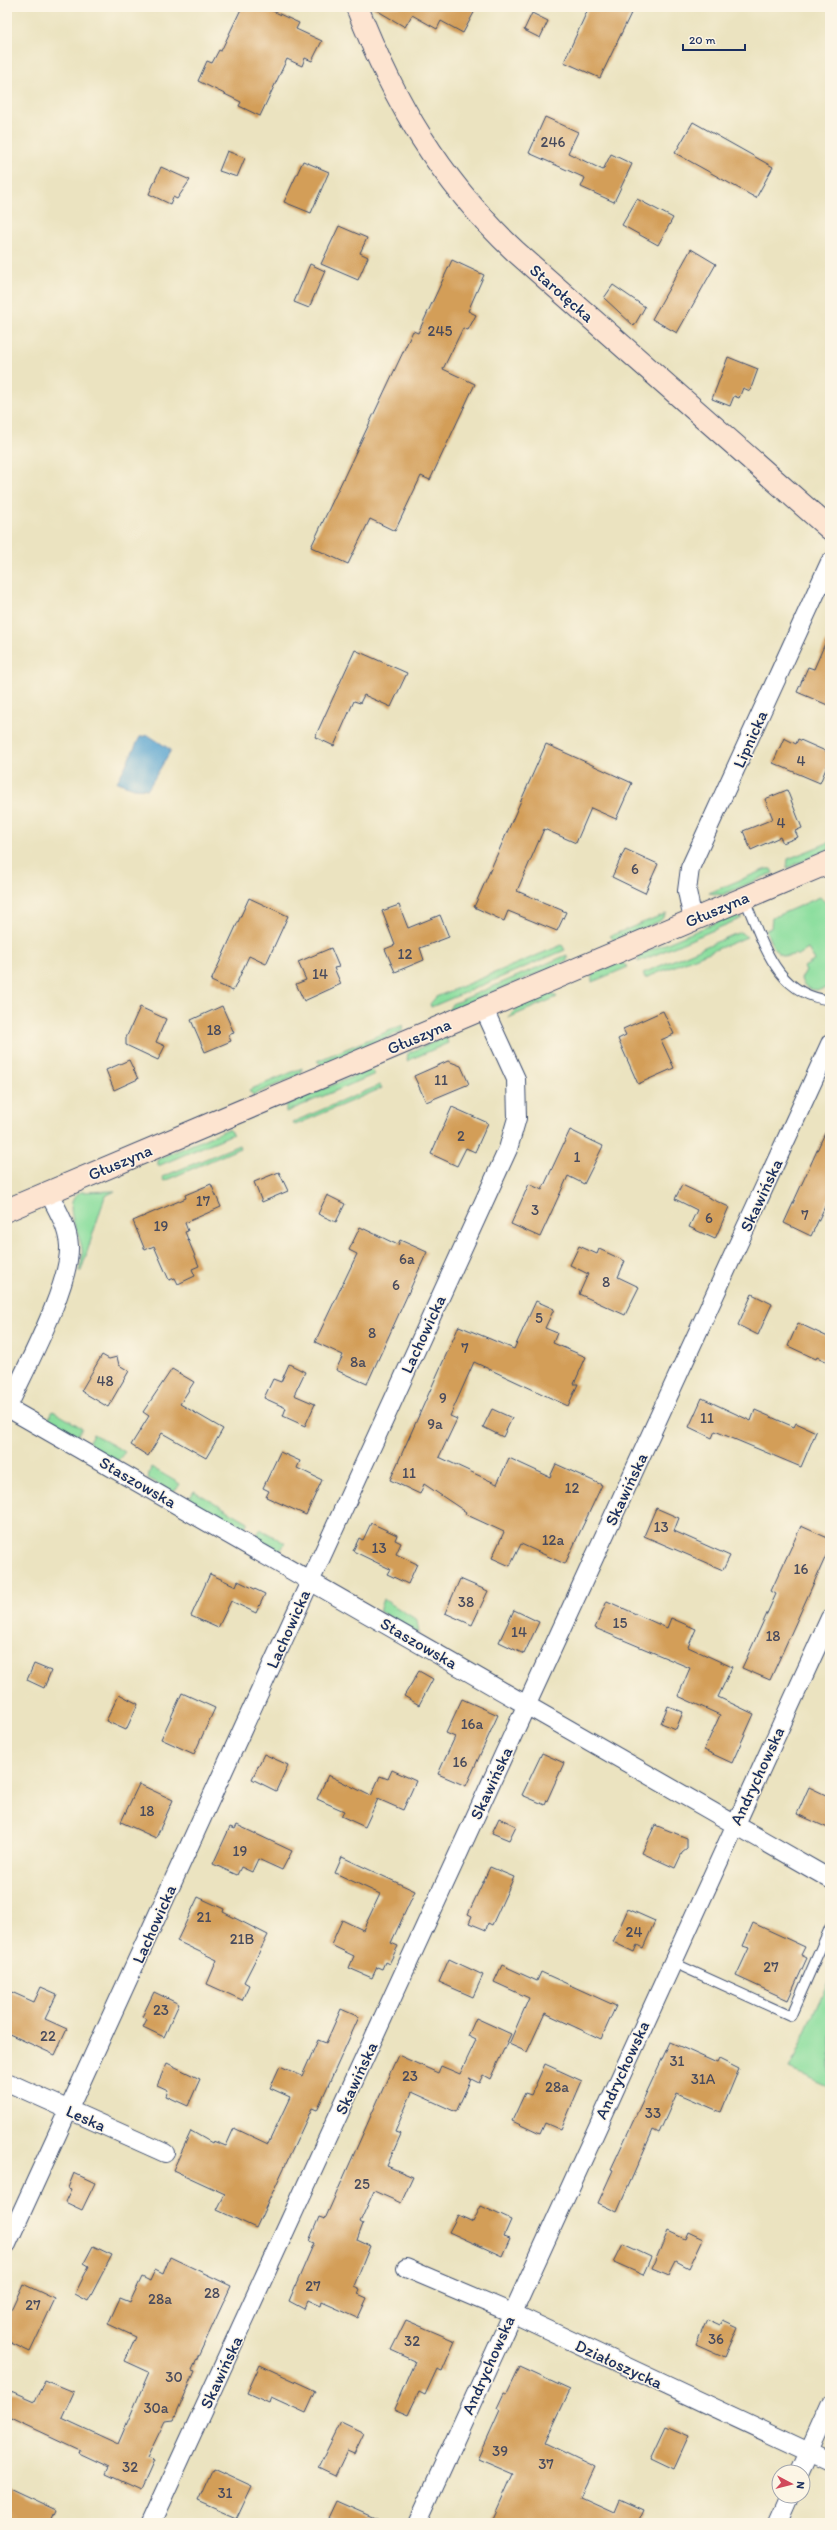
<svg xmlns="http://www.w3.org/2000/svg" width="837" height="2530" font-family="Itim,sans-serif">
	<rect width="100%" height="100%" fill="#fcf5e5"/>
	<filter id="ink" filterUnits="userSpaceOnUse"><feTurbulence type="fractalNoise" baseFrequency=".025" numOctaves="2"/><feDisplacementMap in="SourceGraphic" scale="8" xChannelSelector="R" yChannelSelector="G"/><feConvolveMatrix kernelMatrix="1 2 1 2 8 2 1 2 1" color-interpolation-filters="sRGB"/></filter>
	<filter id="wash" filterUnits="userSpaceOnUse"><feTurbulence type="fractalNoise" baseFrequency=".012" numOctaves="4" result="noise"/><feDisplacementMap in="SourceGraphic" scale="16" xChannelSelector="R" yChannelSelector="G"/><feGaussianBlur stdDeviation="0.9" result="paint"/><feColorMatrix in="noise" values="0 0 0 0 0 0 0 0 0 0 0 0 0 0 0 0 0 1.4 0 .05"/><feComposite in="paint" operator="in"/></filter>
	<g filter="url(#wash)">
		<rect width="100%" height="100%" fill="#ebe3c0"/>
		<path fill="#8bde9e" stroke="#53867e" d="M830,842V848L826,851L787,868L788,859Z
			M766,869H771L773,873L722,895L709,893Z
			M820,897L828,905L830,904V986C820,992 805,992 801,979L806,970L804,967L815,960L808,949L797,956L795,954C777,962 771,944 766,930L771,928L772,918Z
			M667,913L660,921L615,941L610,936Z
			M734,915L742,918L638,962L639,955Z
			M740,932L747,937L645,978L643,973Z
			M562,945L565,950L431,1007L430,1004L436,997Z
			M567,955V961L448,1011L452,1004Z
			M621,962L628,967L592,982V974Z
			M551,992L557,997L508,1018L520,1005Z
			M403,1025L402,1031L322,1065L317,1061Z
			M446,1037L448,1043L407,1061L408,1053Z
			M302,1068L301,1074L253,1095L249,1090Z
			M370,1069L375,1074L286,1112V1105Z
			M380,1085L382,1088L295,1125L293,1122Z
			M228,1129L233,1134L158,1166V1159Z
			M239,1145L240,1148L164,1181L162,1177Z
			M115,1191L105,1196L81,1271H79C81,1263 83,1257 82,1249C80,1232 60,1205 80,1192Z
			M53,1411L82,1428L78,1435L74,1436L47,1421Z
			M93,1434L125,1452L117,1461L91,1446L89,1441Z
			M151,1467L180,1484L176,1490L172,1492L148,1478Z
			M194,1491L248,1522L242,1532L188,1501Z
			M260,1529L285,1543L279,1553L259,1541L257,1536Z
			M383,1599L417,1620L419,1634L379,1611Z
			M830,1977V2087L789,2069Z"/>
		<path fill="#58a4d0" stroke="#3a6a97" d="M148,735L171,750L148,789L134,788L117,782L140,737Z"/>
		<g id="blocks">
			<path fill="#d39e59" d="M242,7H264L299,23L296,29L322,41L312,61L305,58L302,66L287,59L260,116L239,106L241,102L198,81L207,61L212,63L219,50L221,51Z
				M371,7H477L463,33L441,21L437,29L412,15L405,27Z
				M589,7H634L600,78L564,62Z
				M532,13L548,21L540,38L524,30Z
				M545,117L578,132L568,153L603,170L611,154L632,164L614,202L581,187L585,178L529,153Z
				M693,122L773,167L756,198L675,153Z
				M227,151L245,158L237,177L219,171Z
				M303,161L329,172L311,213L284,202Z
				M161,167L190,180L177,199L173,197L170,204L149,194Z
				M637,199L673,218L658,245L622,225Z
				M339,226L367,238L360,253L368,257L358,280L321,264Z
				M691,249L716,264L677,333L652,319Z
				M452,260L484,275L468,311L476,315L468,330L463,328L443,369L475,384L430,480L421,476L395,531L370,519L348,564L311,547L413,331L418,333Z
				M310,264L325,271L309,308L294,302Z
				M613,285L645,307L634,326L604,298Z
				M728,357L758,369L750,391L743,388L739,398L734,396L730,406L712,399Z
				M830,632V706L797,692L808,667L814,669Z
				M355,650L407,673L391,707L364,695L360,703L354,701L334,746L315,737Z
				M784,738L796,744L798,739L830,753V759L820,783L773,763Z
				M546,744L632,783L616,819L591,808L576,843L544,829L517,891L566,912L557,931L508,911L504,921L474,907Z
				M787,790L802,828L795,831L798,837L783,843L780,837L751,850L743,831L773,819L765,799Z
				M625,849L658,864L645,893L612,877Z
				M249,898L288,916L266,964L249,956L233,991L211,981Z
				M399,905L408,928L440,915L449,937L420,948L424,960L395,972L385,949L395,945L382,911Z
				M331,948L339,967L334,968L341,984L304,1001L296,984L306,980L298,962Z
				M222,1006L234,1033L228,1035L231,1041L205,1052L191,1020Z
				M140,1007L166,1019L156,1042L165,1046L158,1060L126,1045V1038Z
				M663,1011L674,1034L661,1040L674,1068L638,1084L618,1039L626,1035L623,1029Z
				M129,1060L138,1079L114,1090L106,1070Z
				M448,1061L461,1066L469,1084L426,1102L414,1076Z
				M452,1107L488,1123L475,1152L466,1148L457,1166L431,1154Z
				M830,1122V1196L811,1236L784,1223Z
				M570,1130L603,1146L584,1184L568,1176L540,1237L511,1224L529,1184L542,1190Z
				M279,1172L288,1191L262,1202L254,1182Z
				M211,1184L221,1207L185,1223L188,1231L185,1232L199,1266L192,1269L195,1276L178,1284L175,1278L169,1280L154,1246L145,1250L133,1221L186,1198L185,1195Z
				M682,1185L729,1207L715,1239L689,1227L697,1210L675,1199Z
				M327,1195L345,1204L336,1222L318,1214Z
				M360,1227L398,1245L400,1240L427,1252L367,1384L336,1370L343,1355L315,1342L357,1254L349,1250Z
				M579,1246L597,1254L599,1249L625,1261L618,1277L639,1287L625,1315L579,1294L588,1274L570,1265Z
				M752,1294L772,1304L758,1335L738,1325Z
				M536,1301L554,1309L545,1328L557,1333L553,1343L586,1357L574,1384H578L568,1406L474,1362L450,1416L457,1419L439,1457L497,1484L509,1458L550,1477L556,1464L602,1485L565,1564L521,1544L510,1566L492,1558L504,1532L465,1514L466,1512L424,1484L420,1494L390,1480L459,1326L514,1349Z
				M798,1323L830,1338V1363L817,1357L816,1359L788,1346Z
				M102,1355L109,1359L117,1357L119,1365L129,1371L108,1407L81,1391Z
				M289,1364L305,1372L294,1395L315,1404L305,1426L283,1416L286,1408L264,1398L273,1379L281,1382Z
				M172,1369L194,1382L180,1404L223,1429L206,1458L162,1433L148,1456L131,1445L149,1416L143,1412Z
				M702,1398L751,1421L755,1410L794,1427L796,1423L816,1432L801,1467L715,1431L712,1438L689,1427Z
				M492,1409L512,1418L503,1437L483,1427Z
				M280,1452L300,1461L297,1468L322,1480L306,1515L266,1497L269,1491L263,1488Z
				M656,1508L679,1518L674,1531L730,1556L723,1570L644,1536Z
				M371,1523L397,1535L395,1540L401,1543L396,1554L417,1564L408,1584L387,1574L390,1569L353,1551L359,1538L363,1540Z
				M801,1526L830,1539V1547L770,1680L742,1668L776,1594L771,1591Z
				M210,1574L236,1586L238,1581L265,1594L256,1613L231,1601L218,1628L191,1616Z
				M460,1579L488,1591L472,1625L445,1613Z
				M607,1601L667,1628L671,1618L696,1629L688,1647L732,1667L718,1697L754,1714L732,1763L704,1750L720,1715L678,1696L690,1668L595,1628Z
				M514,1610L539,1622L524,1654L499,1642Z
				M34,1664L51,1671L44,1688L27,1680Z
				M419,1671L433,1679L419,1705L404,1696Z
				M182,1693L215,1708L194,1754L161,1739Z
				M119,1694L138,1704L126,1730L106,1721Z
				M462,1699L498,1715L466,1786L438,1774L455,1737L446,1733Z
				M668,1706L683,1712L676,1729L661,1723Z
				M542,1753L564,1763L545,1805L522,1795Z
				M264,1754L288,1765L276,1791L252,1779Z
				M392,1770L416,1781L403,1810L378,1799L365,1827L341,1816L344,1811L317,1799L328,1775L371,1796L380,1776L388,1779Z
				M139,1784L173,1800L156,1838L121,1822Z
				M809,1787L830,1797V1829L797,1814Z
				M499,1818L516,1826L509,1840L492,1833Z
				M237,1825L292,1851L282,1870L258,1859L252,1872L241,1867L237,1875L213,1864L230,1827L235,1829Z
				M655,1825L687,1838V1849L682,1853L675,1868L642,1853Z
				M342,1857L415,1891L391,1943L398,1946L389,1964L385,1962L382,1969L377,1967L372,1978L349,1968L354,1956L331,1945L342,1920L363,1930L380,1894L335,1873Z
				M490,1867L514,1877L492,1925L488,1923L486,1930L469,1923L472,1916L468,1914Z
				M198,1897L224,1909L223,1912L268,1935L244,1982L249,1985L242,2000L207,1984L217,1960L177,1941Z
				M628,1909L655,1921L643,1948L637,1945L634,1952L613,1942Z
				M753,1923L805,1947L801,1955L807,1958L788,2000L736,1976L749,1948L743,1946Z
				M449,1959L483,1975L473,1997L439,1982Z
				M502,1965L537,1981L541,1972L616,2006L601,2039L545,2013L527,2052L509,2044L529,1998L494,1982Z
				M41,1987L57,1994L45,2019L67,2029L55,2055L7,2033V1990L34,2002Z
				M154,1992L179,2004L164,2037L143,2027L147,2019L142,2017Z
				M341,2009L359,2017L317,2110L312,2108L256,2228L217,2210L225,2194L173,2170L191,2131L212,2143L213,2141L226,2146L234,2128L268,2144L290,2097L270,2088L280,2066L302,2076L318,2040L326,2043Z
				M476,2018L511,2034L490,2079L483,2075L479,2083L469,2078L471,2079L456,2112L412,2092L395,2132L401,2134L387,2166L413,2177L401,2203L374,2191L360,2222L363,2224L357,2240L370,2246L354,2286L360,2289L358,2294L367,2298L358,2318L322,2302L321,2306L308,2300L304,2309L289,2301L314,2243L309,2241L319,2217L325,2219L398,2055L438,2073L441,2066L460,2074L476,2040L468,2036Z
				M670,2042L717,2063L719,2059L739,2069L721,2112L677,2093L659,2133L653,2130L617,2212L598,2203L613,2170L611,2169Z
				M167,2063L200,2079L188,2106L166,2096L168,2090L157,2085Z
				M545,2064L582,2081L561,2130L545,2123L540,2134L512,2121L525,2093L531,2095Z
				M74,2173L95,2183L82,2210L65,2202L71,2189L68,2188Z
				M481,2206L511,2220L504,2236L510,2238L502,2256L449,2232L458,2215L473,2222Z
				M668,2231L685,2239L688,2232L703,2239L689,2268L676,2261L669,2275L652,2268Z
				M623,2244L651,2257L643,2275L614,2262Z
				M93,2246L112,2255L88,2301L75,2294L89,2266L84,2263Z
				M170,2257L231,2286L192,2370L195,2371L174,2420L165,2421L147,2458L154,2461L141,2490L106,2474L109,2467L79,2453L80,2450L7,2416V2401L12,2391L35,2401L45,2380L74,2392L62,2418L118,2444L149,2372L125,2361L136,2337L108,2324L120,2298L130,2302L142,2277L150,2281L155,2270L163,2274Z
				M23,2284L55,2299L30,2352L7,2341V2318Z
				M406,2320L455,2341L442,2371L437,2369L425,2395L419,2392L408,2415L394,2409L415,2361L391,2350Z
				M707,2320L720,2326L723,2320L738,2327L725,2357L696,2344Z
				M260,2365L316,2391L306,2413L271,2397L269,2403L247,2393Z
				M520,2367L570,2390L545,2443L595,2467L581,2497L614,2512L619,2500L643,2511L638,2522L640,2523H491L513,2474L478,2459L500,2410L497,2408L504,2393L507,2394Z
				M341,2422L364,2433L354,2454L347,2451L335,2476L318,2468Z
				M666,2426L689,2436L674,2469L651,2458Z
				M213,2468L252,2486L237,2518L198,2501Z
				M7,2487L56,2510L50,2523H7Z
				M336,2501L386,2523H339L328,2518Z"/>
		</g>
	</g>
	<g filter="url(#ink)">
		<use href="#blocks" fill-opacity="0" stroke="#3a4a6d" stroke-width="1"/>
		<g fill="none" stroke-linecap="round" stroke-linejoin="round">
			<g stroke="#3a4a6d" stroke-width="11">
				<path id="lane" d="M744,898C763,941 775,995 830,1000
					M672,1962L791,2016L830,1927"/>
			</g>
			<g stroke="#3a4a6d" stroke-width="20">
				<path id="street" d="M693,920L687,891L690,868L830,562
					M8,1408L830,1879
					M7,1409C24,1371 71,1285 69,1246C68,1227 57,1209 48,1192
					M7,2082L165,2153
					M7,2244L508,1149L517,1118L516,1079L484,1009
					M406,2268L512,2313L830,2462
					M800,2472L830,2405
					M151,2523L830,1044
					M417,2523L830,1618
					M777,2523L789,2496"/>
			</g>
			<g stroke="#3a4a6d" stroke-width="24">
				<path id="secondary" d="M357,7C394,102 440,180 515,251L830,529
					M7,1210L830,862"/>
			</g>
			<use href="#lane" stroke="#fff" stroke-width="9"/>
			<use href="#street" stroke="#fff" stroke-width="18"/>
			<use href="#secondary" stroke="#fde4d0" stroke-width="22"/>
		</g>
	</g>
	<g text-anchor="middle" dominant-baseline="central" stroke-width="3" stroke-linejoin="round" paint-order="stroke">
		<g font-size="15" fill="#494b5d">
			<text x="553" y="142">246</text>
			<text x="440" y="331">245</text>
			<text x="801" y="761">4</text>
			<text x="781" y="823">4</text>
			<text x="635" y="869">6</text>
			<text x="405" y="954">12</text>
			<text x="320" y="974">14</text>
			<text x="214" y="1030">18</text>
			<text x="441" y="1080">11</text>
			<text x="461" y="1136">2</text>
			<text x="577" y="1157">1</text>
			<text x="203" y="1201">17</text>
			<text x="535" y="1210">3</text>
			<text x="805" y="1215">7</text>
			<text x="709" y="1218">6</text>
			<text x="161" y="1226">19</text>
			<text x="407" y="1259">6a</text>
			<text x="606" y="1282">8</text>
			<text x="396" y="1285">6</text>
			<text x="539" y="1318">5</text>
			<text x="372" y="1333">8</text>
			<text x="465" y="1348">7</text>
			<text x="358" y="1362">8a</text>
			<text x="105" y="1381">48</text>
			<text x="443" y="1398">9</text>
			<text x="707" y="1418">11</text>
			<text x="435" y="1424">9a</text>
			<text x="409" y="1473">11</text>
			<text x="572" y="1488">12</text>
			<text x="661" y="1527">13</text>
			<text x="553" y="1540">12a</text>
			<text x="379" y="1548">13</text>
			<text x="801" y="1569">16</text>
			<text x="466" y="1602">38</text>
			<text x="620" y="1623">15</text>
			<text x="519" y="1632">14</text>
			<text x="773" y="1636">18</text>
			<text x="472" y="1724">16a</text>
			<text x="460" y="1762">16</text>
			<text x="147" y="1811">18</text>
			<text x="240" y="1851">19</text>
			<text x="204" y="1917">21</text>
			<text x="634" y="1932">24</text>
			<text x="242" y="1939">21B</text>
			<text x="771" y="1967">27</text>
			<text x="161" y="2010">23</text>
			<text x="48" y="2036">22</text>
			<text x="677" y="2061">31</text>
			<text x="410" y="2076">23</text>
			<text x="703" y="2079">31A</text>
			<text x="557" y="2087">28a</text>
			<text x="653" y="2113">33</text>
			<text x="362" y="2184">25</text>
			<text x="313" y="2286">27</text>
			<text x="212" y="2293">28</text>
			<text x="160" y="2299">28a</text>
			<text x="33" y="2305">27</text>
			<text x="716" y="2339">36</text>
			<text x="412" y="2341">32</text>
			<text x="174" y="2377">30</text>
			<text x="156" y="2408">30a</text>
			<text x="500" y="2451">39</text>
			<text x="546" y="2464">37</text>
			<text x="130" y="2467">32</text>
			<text x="225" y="2493">31</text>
		</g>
		<g font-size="17" fill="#1b2f5e" stroke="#fcf5e5">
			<text transform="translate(562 293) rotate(41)">Starołęcka</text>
			<text transform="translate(750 739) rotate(-66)">Lipnicka</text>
			<text transform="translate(717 909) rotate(-23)">Głuszyna</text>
			<text transform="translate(419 1036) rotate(-23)">Głuszyna</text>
			<text transform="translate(120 1162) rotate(-23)">Głuszyna</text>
			<text transform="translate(761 1195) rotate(-65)">Skawińska</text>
			<text transform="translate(423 1334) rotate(-65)">Lachowicka</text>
			<text transform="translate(138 1482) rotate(30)">Staszowska</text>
			<text transform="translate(626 1489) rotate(-65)">Skawińska</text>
			<text transform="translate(288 1629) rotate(-66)">Lachowicka</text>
			<text transform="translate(419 1643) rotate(30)">Staszowska</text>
			<text transform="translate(757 1776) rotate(-65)">Andrychowska</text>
			<text transform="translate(491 1783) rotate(-65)">Skawińska</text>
			<text transform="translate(154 1924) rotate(-66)">Lachowicka</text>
			<text transform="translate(622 2070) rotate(-65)">Andrychowska</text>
			<text transform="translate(356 2078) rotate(-65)">Skawińska</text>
			<text transform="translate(86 2118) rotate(24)">Leska</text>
			<text transform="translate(619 2364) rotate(25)">Działoszycka</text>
			<text transform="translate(488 2365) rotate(-66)">Andrychowska</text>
			<text transform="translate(221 2372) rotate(-65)">Skawińska</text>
		</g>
	</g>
	<rect width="837" height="2530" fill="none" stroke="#fcf5e5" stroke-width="24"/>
	<g transform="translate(791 2484) rotate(97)"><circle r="19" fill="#fcf5e5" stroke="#a2a6af"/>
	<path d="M0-3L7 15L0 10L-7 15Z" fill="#d1495b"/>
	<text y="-6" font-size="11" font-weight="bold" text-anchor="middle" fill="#1b2f5e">N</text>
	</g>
	<path d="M683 44v6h62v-6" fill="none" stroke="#1b2f5e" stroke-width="2"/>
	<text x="689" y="44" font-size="12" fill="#1b2f5e" stroke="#fcf5e5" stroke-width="3" paint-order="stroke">20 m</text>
</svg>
